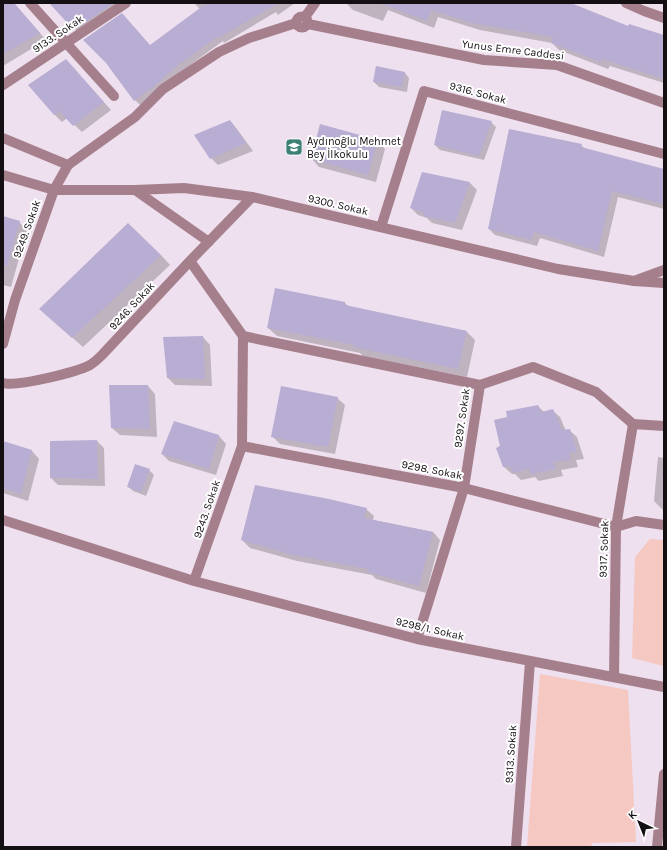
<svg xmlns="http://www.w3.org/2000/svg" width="667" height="850" font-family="Karla,sans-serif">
	<rect width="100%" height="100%" fill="#eee0ee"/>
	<path fill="#f5c8c2" d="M650,539L664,540V666L632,658L635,557Z
		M540,674L628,690L636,842L592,843L591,847H527Z"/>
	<path fill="#0003" d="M3,3H14L46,40L3,66Z
		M50,3H122L80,34Z
		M194,3H295L278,15L276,12L224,43L223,41L183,70L158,92L140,105L135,100L150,46L200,9Z
		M346,3H568L629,27L664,36V83L610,66L608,69L559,50L552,43L480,30L438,17L434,28L388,10L383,21L353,10Z
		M73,68L111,110L82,132L67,118L62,122L54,114Z
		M405,73L409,78L407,92L379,87L374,82Z
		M230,121L237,129L253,151L218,165L211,158Z
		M491,122L496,127L484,160L440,150L435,145Z
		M321,125L378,141L385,149L376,182L319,167L312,159Z
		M581,145L585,149L664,172V209L618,197L604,257L540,238L537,246L495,235L489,229Z
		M469,182L477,190L462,230L432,223L427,218L418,215L411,208Z
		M3,217L19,222L27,230L11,287L3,285Z
		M161,255L170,265L83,347L40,309Z
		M345,303L349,307L466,331L475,340L467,377L363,356L360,353L277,336L268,328Z
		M203,337L210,345L212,386L175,385L168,378Z
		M148,386L155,394L157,437L120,435L112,428Z
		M337,398L345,405L335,454L280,444L272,436Z
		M538,406L544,412L552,410L560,417L566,431L569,430L577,437L584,459L576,460L578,467L561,470L563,476L539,481L535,477L521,480L515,474H512L504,467L501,447L509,418Z
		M175,423L219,436L226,444L216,475L169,461L162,454Z
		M97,441L104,448L105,486L58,485L51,478Z
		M3,442L32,451L39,459L28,501L3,493Z
		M658,457L664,458V511L654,501Z
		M149,470L154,475L146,496L133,491L128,486Z
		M366,509L374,516L373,520L433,532L440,540L426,593L376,579L372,575L297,561L250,548L242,540Z"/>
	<path fill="#b8add3" d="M3,3H14L40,33L3,54Z
		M49,3H114L74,30Z
		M210,3H279L218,38L217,37L178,65L153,87L134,101L106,63L83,40L122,13L150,45L200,8Z
		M383,3H571L628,26L629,24L664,35V79L602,59L601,62L551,43L553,37L472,23L431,10L427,21L382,4Z
		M66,59L104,102L73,126L59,111L54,115L28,85Z
		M376,66L405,72L402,87L373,82Z
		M442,110L492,121L479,156L434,145Z
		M230,120L246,143L210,159L194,135Z
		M320,124L378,140L368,175L311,159Z
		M509,129L582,144L581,147L664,169V204L612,191L598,251L534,232L531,240L488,229Z
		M422,172L470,182L455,223L423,216L424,213L410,208Z
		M3,216L20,221L7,266H3Z
		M128,223L161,255L72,338L39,309Z
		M275,288L345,302V305L467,331L458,369L353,347L354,345L267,328Z
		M203,336L205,379L167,378L163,337Z
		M109,385H148L150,429L111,428Z
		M281,386L338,397L328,447L271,437Z
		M538,405L541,412L553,409L562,430L570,429L577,452L569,453L571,460L554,462L556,469L531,474L529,469L513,473L510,466L503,467L496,448L500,446L494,420L507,417L506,411Z
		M174,421L219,435L209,469L161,454Z
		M97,440L98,479L50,478V441Z
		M3,441L32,450L21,494L3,488Z
		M135,464L150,469L141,492L127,487Z
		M255,485L329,499L367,508L364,518L433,532L419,586L367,572L368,569L289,554L241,540Z"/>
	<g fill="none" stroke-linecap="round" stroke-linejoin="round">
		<path stroke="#a67f8c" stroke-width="10" d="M634,281L664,270
			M480,385L533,367L596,392L633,424"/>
		<path stroke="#a67f8c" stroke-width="10" d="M30,3L114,96
			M626,3L644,11L664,18
			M305,17L315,3
			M3,85L126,3
			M3,138L68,165
			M135,190L209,242
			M381,227L424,91L664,154
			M243,336L480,385L464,488L417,639
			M3,344L15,300L54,190
			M3,383C17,387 77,372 90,365C95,362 99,358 102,355L190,261L252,197
			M242,446L464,488L616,527L636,521L664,525
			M3,520L194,581L242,446L243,336L190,261
			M194,581L417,639L664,687
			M614,677L616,527L633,424L664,426
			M516,847L530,662
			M657,847L664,774"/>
		<path stroke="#a67f8c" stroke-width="10" d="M296.5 22a5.5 5.5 0 1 1 11 0a5.5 5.5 0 1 1-11 0Z
			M308,24L484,60L557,65L664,103
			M3,175L54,190H135L184,188L252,197L558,269L634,281L664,283
			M54,190L68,165L135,117L163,89L219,52L249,38L296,23"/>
	</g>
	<defs>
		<g id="school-square" transform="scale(0.9)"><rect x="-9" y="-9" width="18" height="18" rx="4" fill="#3d8174" stroke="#fff"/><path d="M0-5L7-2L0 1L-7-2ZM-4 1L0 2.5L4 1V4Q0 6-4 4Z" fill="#fff"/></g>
	</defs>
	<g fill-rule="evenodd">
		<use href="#school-square" x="294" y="147"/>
	</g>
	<g text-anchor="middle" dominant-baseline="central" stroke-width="4" stroke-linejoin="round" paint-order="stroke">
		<g font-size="11" fill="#140f13" stroke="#fff">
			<text transform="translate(58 34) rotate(-34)">9133. Sokak</text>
			<text transform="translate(513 50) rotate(7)">Yunus Emre Caddesi</text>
			<text transform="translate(478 93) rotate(15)">9316. Sokak</text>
			<text transform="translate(338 205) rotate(13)">9300. Sokak</text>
			<text transform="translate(27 229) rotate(-70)">9249. Sokak</text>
			<text transform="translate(132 306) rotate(-47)">9246. Sokak</text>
			<text transform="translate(462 418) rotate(-82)">9297. Sokak</text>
			<text transform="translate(432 470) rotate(11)">9298. Sokak</text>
			<text transform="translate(207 509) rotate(-71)">9243. Sokak</text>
			<text transform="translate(604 549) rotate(-88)">9317. Sokak</text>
			<text transform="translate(430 629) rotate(13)">9298/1. Sokak</text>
			<text transform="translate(511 754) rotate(-86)">9313. Sokak</text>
		</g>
		<g font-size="11" fill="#140f13" stroke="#fff" text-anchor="start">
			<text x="307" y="141">Aydınoğlu Mehmet<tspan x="307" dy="13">Bey İlkokulu</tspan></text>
		</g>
	</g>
	<rect width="667" height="850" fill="none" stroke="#140f13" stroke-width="8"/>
	<g transform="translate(639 822) rotate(317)" stroke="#ffffff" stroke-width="3" paint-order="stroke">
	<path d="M0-3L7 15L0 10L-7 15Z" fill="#140f13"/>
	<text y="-6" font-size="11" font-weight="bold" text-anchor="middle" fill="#140f13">K</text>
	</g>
</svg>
